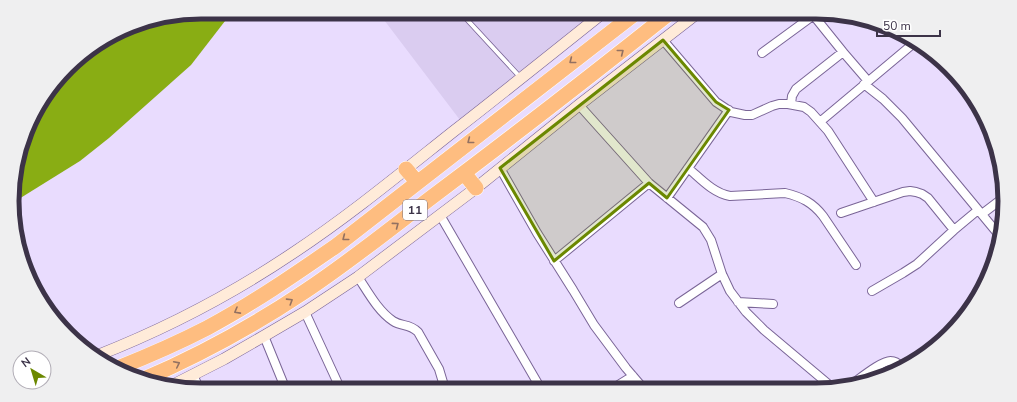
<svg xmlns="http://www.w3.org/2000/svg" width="1017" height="402" font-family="'Nunito Sans',sans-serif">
	<rect width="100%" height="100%" fill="#e9dcfe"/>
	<path fill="#daccf0" d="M378,12H510L511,13L512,12H599L460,120Z"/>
	<path fill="#89ad14" d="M201,12H232L191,65L109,138L80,161L14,202V176L37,107L77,59L140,22Z"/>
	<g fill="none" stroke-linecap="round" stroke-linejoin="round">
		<g stroke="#7a6597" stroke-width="5.5">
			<path id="lane" d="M460,12L521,78"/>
		</g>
		<g stroke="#7a6597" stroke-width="10">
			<path id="street" d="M814,16L843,52L868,81
				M663,40L716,102L731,112L745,115H752L772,106L779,104H788L804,107L811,112L828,131L874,202
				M762,53L818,12
				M864,84L883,99L902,118L999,235
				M791,104L792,96L796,89L843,52
				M579,105L649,183L703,227L711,240L722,274L730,291L746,312L764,330L833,388
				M821,121L914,43
				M500,168L537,233L573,290L594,325L626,368L644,389
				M688,168C700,178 713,193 730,196L785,193C802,197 813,203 823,216L856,265
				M667,198L729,110
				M841,213L903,192L910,191L916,192L922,194L928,198L954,230
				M982,214L1003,198
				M440,215L541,389
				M554,261L649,183
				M358,277C368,292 378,311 393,321C402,327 409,323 418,332L439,369L445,389
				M872,291L903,273L917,264L954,230L978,210
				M738,302L773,304
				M679,303L722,274
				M305,312L341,390
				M264,336L286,390
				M193,375L200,390
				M849,386C857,381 882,360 891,361C895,361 899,364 902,367
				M612,389L633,376"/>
		</g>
		<g stroke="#7a6597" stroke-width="12">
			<path id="secondary" d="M96,356C165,329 232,294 293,253C349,216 401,173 454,131C504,92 554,52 604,12
				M173,385L224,359L264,336L305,312L358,277L476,188L579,105L699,12"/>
		</g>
		<g stroke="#fff" stroke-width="16">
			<path id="highway" d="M406,169L417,182
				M464,173L476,188
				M118,368C148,356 178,343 207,328C252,304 294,275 336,246L637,12
				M142,380C198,356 253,326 304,292C348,263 390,229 432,197C512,137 592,75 671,12"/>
		</g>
		<use href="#lane" stroke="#fff" stroke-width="4"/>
		<use href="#street" stroke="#fff" stroke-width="8"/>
		<use href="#secondary" stroke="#ffebd9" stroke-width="11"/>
		<use href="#highway" stroke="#febd80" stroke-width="15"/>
	</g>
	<defs><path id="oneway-chevron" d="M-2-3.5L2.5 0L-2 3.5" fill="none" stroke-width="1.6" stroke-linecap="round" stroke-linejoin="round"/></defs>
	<g stroke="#937161">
		<use href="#oneway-chevron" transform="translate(621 52) rotate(-38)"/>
		<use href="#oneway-chevron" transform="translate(572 61) rotate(142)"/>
		<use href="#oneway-chevron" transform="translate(470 141) rotate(142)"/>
		<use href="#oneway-chevron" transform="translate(396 225) rotate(-37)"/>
		<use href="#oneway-chevron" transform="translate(345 238) rotate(142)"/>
		<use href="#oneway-chevron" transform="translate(290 301) rotate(-32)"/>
		<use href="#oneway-chevron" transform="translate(237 311) rotate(151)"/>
		<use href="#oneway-chevron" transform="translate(177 364) rotate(-26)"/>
	</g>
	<path fill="#6b8800" fill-opacity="0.2" stroke="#6b8800" stroke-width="3" stroke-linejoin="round" d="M663,40L716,102L729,110L667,198L649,183L554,261L500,168Z"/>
	<g text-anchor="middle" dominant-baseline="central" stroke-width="3" stroke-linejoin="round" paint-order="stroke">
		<rect fill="#fff" stroke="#76707f" stroke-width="1" x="403" y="200" width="24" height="20" rx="3"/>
		<g font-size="12" font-weight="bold" fill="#3c3348">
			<text x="415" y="210">11</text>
		</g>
	</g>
	<path d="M0 0H1017V402H0ZM201 19H816A182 182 0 0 1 998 201V201A182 182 0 0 1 816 383H201A182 182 0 0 1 19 201V201A182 182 0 0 1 201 19Z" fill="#efeff0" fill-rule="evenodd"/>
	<path fill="none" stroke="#3c3348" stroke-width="5" d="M201 19H816A182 182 0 0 1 998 201V201A182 182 0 0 1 816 383H201A182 182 0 0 1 19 201V201A182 182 0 0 1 201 19Z"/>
	<g transform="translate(32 370) rotate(322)"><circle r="19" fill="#ffffff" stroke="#b1adb6"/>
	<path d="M0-3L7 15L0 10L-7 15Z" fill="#6b8800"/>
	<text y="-6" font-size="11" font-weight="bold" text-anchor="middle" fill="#3c3348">N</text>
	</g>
	<path d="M877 30v6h63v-6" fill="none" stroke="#3c3348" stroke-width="2"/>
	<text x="883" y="30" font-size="12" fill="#3c3348" stroke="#ffffff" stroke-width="3" paint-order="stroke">50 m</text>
</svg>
